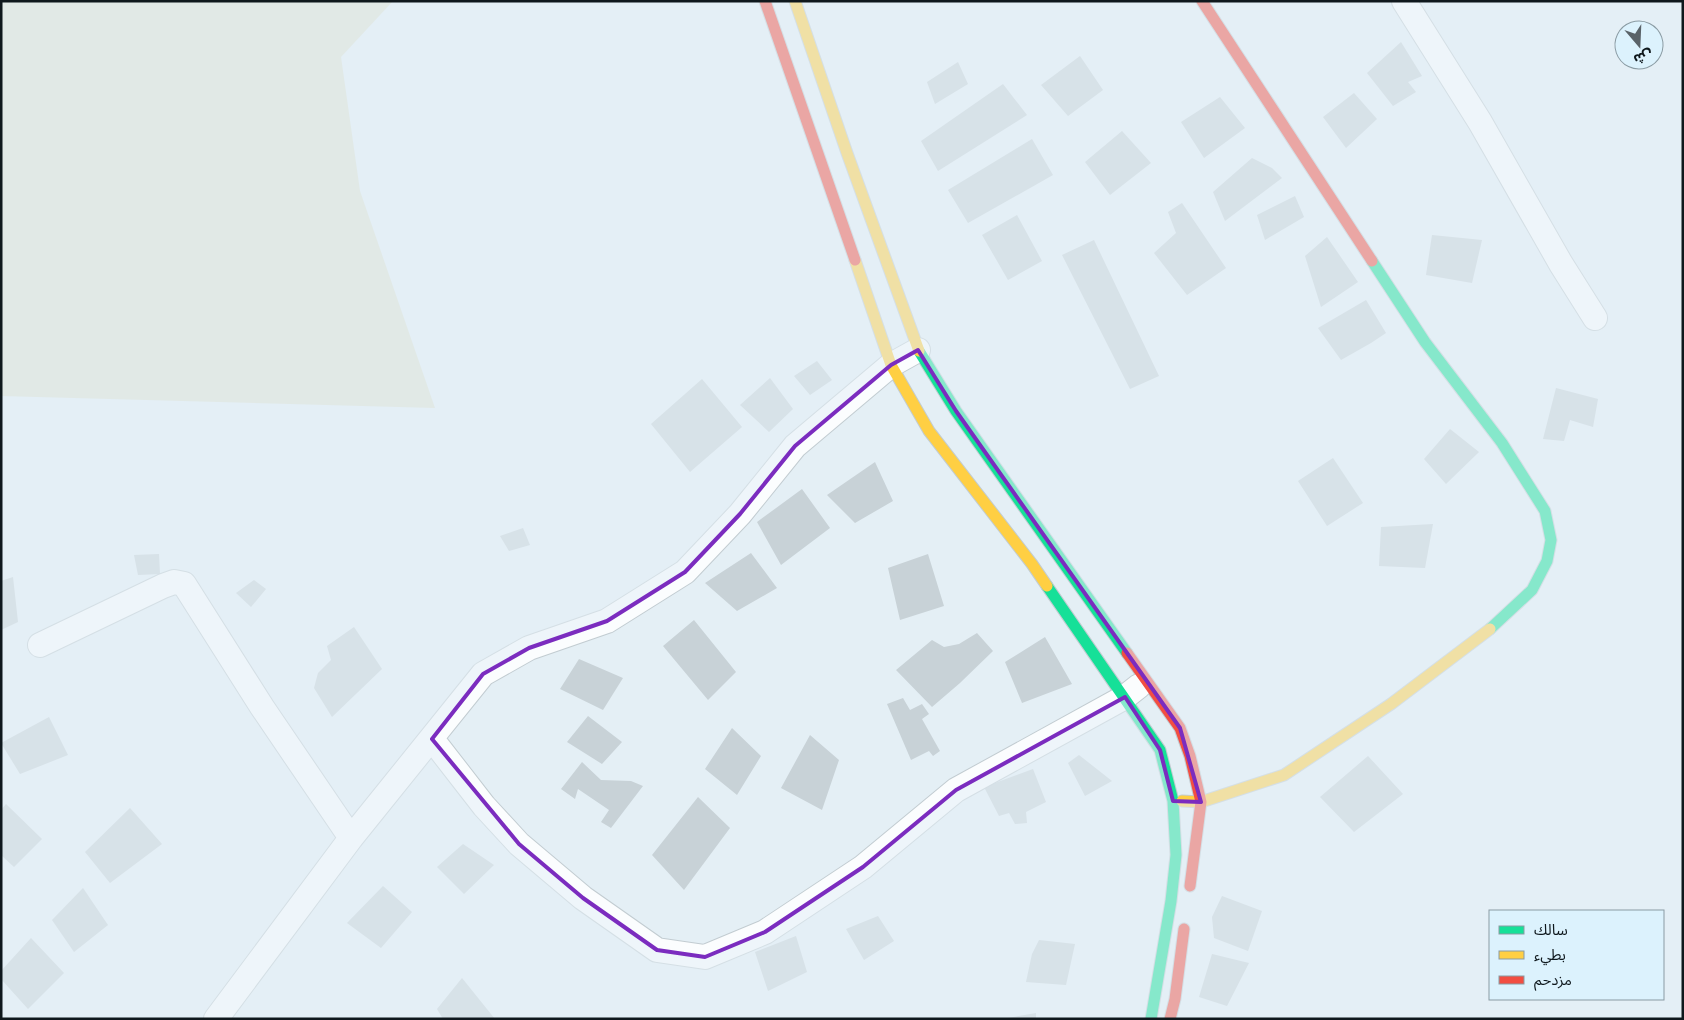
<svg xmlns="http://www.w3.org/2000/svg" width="1684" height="1020" font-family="'Noto Sans','Noto Sans Arabic',sans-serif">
	<rect width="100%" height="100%" fill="#e4eff5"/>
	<path fill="#dee2d3" d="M1,1H393L341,57L360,191L435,408L1,396Z"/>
	<path fill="#c8d2d7" d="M1401,42L1422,76L1408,82L1416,92L1393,106L1367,73Z
		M1080,56L1103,90L1068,116L1041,85Z
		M958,62L968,84L935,104L927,82Z
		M1003,84L1027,115L938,171L921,141Z
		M1354,93L1377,119L1346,148L1323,117Z
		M1220,97L1245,128L1204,158L1181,122Z
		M1122,131L1151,163L1110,195L1085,162Z
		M1032,139L1053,175L968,223L948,190Z
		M1252,158L1272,168L1282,178L1225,221L1213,192Z
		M1295,196L1304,217L1265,240L1257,215Z
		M1182,203L1226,268L1187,295L1154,253L1176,233L1168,212Z
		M1017,215L1042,261L1008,280L982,235Z
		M1432,235L1482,240L1472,283L1426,275Z
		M1327,237L1358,282L1321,307L1305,256Z
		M1094,240L1159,376L1130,389L1062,255Z
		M1366,300L1386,333L1371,343L1341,360L1318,328Z
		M817,361L832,380L810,395L794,376Z
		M770,378L793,409L769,432L740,405Z
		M702,379L742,427L690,472L651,424Z
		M1556,388L1598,399L1593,427L1570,420L1564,441L1543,439Z
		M1450,429L1479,452L1446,484L1424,459Z
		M1333,458L1363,503L1327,526L1298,481Z
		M875,462L893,501L855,523L827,495Z
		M802,489L830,528L781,565L757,522Z
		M1433,524L1425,568L1379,566L1381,527Z
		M523,528L530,545L509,551L500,536Z
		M751,553L777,588L737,611L705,583Z
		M159,554L160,574L138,575L134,555Z
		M928,554L944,606L900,620L888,568Z
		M13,577L18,622L1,630V581Z
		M254,580L266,589L251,607L236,593Z
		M694,620L736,672L708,700L663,646Z
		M354,627L382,669L332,717L314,688L318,673L331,660L327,646Z
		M977,633L993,651L960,683L932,707L896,670L932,640L944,647L959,644Z
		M1045,637L1072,684L1022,703L1005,662Z
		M579,659L623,678L603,710L560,689Z
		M903,698L910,710L922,704L929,714L922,719L940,751L933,756L929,751L911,760L887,704Z
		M588,716L622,742L602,764L567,742Z
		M49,717L68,755L20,774L1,743Z
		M732,728L761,756L737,795L705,769Z
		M810,735L839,760L822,810L781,788Z
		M1079,755L1112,781L1085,796L1068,763Z
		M1368,756L1403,794L1354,832L1320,797Z
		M582,762L601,780L631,781L643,786L611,828L601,822L609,810L578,789L575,799L561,789Z
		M1033,769L1046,802L1026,812L1027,823L1015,824L1009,813L999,816L984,787Z
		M698,797L730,828L684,890L652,855Z
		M6,804L42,839L14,867L1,855V810Z
		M130,808L162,844L110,883L85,852Z
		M463,844L494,865L464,894L437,867Z
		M383,886L412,912L381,948L347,923Z
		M83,888L108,925L74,952L52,920Z
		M1222,896L1262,911L1248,951L1214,938L1212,917Z
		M878,916L894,941L864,960L846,929Z
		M796,936L807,972L768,991L755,952Z
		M31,938L64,973L28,1009L1,979V971Z
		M1039,940L1075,944L1066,985L1026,982L1032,954Z
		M1212,954L1249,963L1227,1006L1199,997Z
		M462,978L495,1019H443L437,1009Z
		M1036,1013V1019H1008V1018Z"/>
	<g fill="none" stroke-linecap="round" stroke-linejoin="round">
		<g stroke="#c2ccd1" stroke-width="26">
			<path id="street" d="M1404,1L1480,122L1561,264L1595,318
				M40,645L163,586L174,582L184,584L262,707L351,838
				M432,739L484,806L519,844L583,898L657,950L705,957L765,932L863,867L956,790L1125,697L1139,686
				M216,1019L351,838L483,674L529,648L607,621L685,572L740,514L795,446L891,365L918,350"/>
		</g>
		<g stroke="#c2ccd1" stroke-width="13">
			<path id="fast" d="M1372,261L1425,342L1502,443L1545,511L1551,540L1547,561L1532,590L1490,629
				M919,351L956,411L1127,653
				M1047,586L1160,750L1173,801L1176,855L1171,901L1151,1019"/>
		</g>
		<g stroke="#c2ccd1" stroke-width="13">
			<path id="slow" d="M795,1L847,153L919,351
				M855,260L891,365L929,431L1032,564L1047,586
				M1182,801L1201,802L1284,775L1391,704L1490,629"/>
		</g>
		<g stroke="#c2ccd1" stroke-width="13">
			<path id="jam" d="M765,1L855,260
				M1202,1L1372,261
				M1127,653L1180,728L1190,756L1201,802L1190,886
				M1170,1019L1175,999L1184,929"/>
		</g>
		<use href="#street" stroke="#fbfdfe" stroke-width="24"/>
		<use href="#fast" stroke="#16e098" stroke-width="11"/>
		<use href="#slow" stroke="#ffcf43" stroke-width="11"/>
		<use href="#jam" stroke="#f24e42" stroke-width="11"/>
	</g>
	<path d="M0 0H1684V1020H0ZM918,350L956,411L1180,728L1201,802L1173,801L1160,750L1125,697L956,790L863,867L765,932L705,957L657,950L583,898L519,844L432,739L483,674L529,648L607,621L685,572L740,514L795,446L891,365Z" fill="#e4eff5" fill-opacity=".55" fill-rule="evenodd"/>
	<path fill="none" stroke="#7b2cbf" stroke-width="4" stroke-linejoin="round" d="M918,350L956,411L1180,728L1201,802L1173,801L1160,750L1125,697L956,790L863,867L765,932L705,957L657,950L583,898L519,844L432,739L483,674L529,648L607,621L685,572L740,514L795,446L891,365Z"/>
	<rect width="1684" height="1020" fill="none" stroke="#0f181d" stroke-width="5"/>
	<rect x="1489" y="910" width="175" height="90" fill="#dcf2fd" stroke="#8a9ba3"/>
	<rect x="1499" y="926" width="25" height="8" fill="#16e098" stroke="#8a9ba3"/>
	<text x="1534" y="935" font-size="15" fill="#0f181d">سالك</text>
	<rect x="1499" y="951" width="25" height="8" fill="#ffcf43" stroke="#8a9ba3"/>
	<text x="1534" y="960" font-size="15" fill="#0f181d">بطيء</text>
	<rect x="1499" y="976" width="25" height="8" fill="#f24e42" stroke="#8a9ba3"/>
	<text x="1534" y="985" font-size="15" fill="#0f181d">مزدحم</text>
	<g transform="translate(1639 45) rotate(161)"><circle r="24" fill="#dcf2fd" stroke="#8a9ba3"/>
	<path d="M0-4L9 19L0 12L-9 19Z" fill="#5a6369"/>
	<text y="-8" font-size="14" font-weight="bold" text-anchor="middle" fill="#0f181d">ش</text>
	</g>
</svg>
